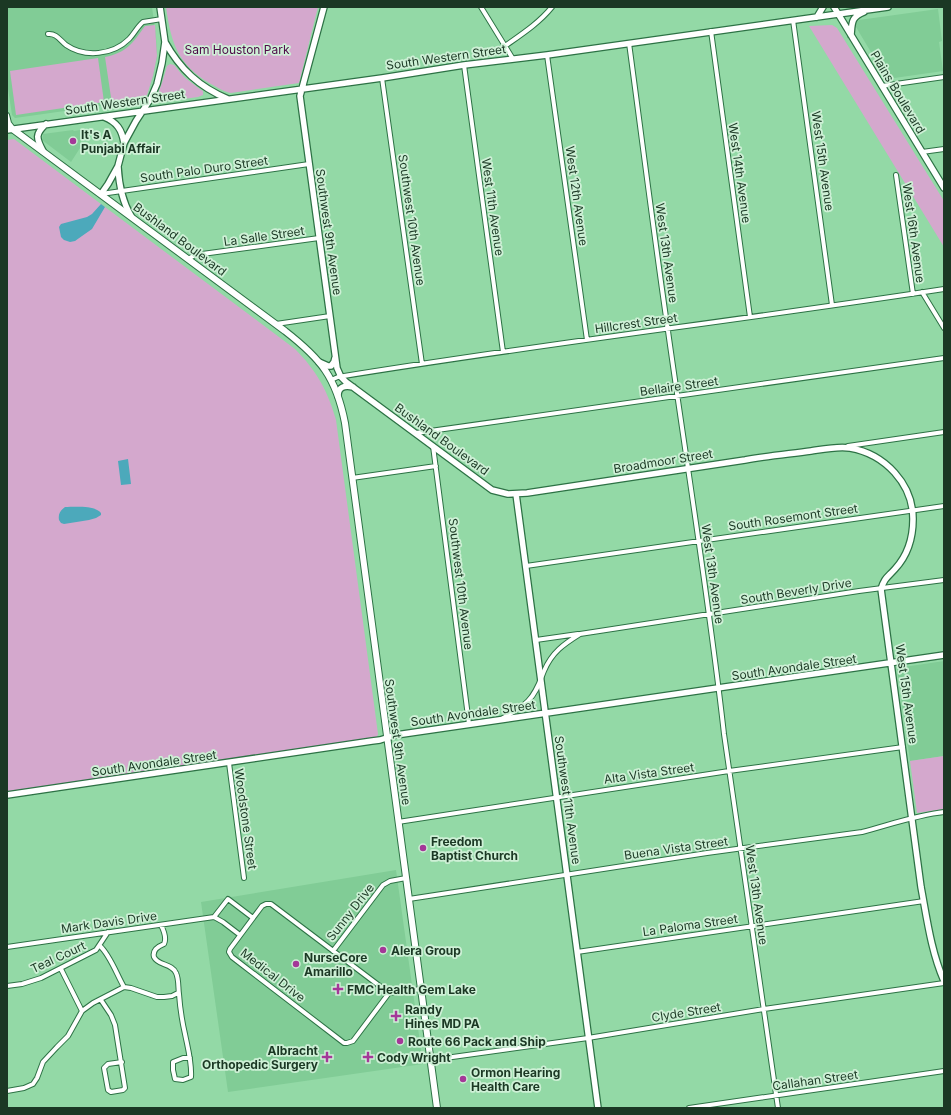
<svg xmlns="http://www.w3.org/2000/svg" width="951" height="1115" font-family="Inter,sans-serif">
	<rect width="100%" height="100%" fill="#93d9a6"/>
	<path fill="#81cc96" d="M7,7H152L156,37L157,56L153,76L145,97L142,100L15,118L12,115L7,82Z
		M938,9L942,41L939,42L943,71L887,79L856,27V23L859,20Z
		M73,130L74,131L80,130L81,139L80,148L71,162L42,140L43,134Z
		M944,661V756L910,761L897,668Z
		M396,870L423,1064L228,1092L201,902Z"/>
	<path fill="#d4a8cd" d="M166,7H318L299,83L231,93C224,92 217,87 211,84C178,65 171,43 166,7Z
		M155,25L157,56L153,76L147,95L142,100L112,104L105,57C126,53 133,43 145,26Z
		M832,25L837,28L944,201V247L809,26Z
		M98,58L104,102L16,115L10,71Z
		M170,64L174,65L184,77L201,90L203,91V95L198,97L162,102L158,100L157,97L163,80L167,66Z
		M14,139L295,349C316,370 328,391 336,420L378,734L377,737L373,738L7,792V140Z
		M944,756V809L917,813L910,761Z"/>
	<path fill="#4ca9bb" d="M101,204L105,207L92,229L82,236L75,241L70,242L64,240L61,237L59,227L61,224L87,217L92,214Z
		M128,459L131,484L121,485L118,461Z
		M65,507C74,507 95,505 101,513V515L96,518L89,520L64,524L61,523L59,520C58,514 60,511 65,507Z"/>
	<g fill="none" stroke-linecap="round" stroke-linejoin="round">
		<g stroke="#2d7245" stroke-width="6">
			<path id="street" d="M481,7L513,59
				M793,20L832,305
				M711,31L750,317
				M48,34C56,33 60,40 66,45C85,58 113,55 129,39C134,34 137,27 143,22L162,19
				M629,43C642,139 654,236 668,331C687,466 709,600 724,734L778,1108
				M505,46C522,34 539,23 552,7
				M547,55L587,340
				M464,65L503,352
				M382,78L422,364
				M882,86L944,77
				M7,115L9,123L12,127
				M922,152L944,149
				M896,175L913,294
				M101,194L309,164
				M188,259L195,255L319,238
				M922,292L944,328
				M276,324L330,316
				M331,380L338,377C540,344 742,320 944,289
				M416,433L944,358
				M433,446L469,724
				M848,446L944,432
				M352,478L436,466
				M526,566L944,506
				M536,640L578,634
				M503,718C512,713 521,708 528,701C537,692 540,681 544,671C552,652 564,644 580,634L859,591L944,580
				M229,763L244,878
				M398,822L729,771L903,747
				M409,899L707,853L862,832C889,825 916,815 944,812
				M214,917L228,899L253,918
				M161,925C164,931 167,938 164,944C159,946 152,950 154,957C158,966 172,963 176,973C179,979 178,988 179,994C180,1008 182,1021 185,1034C188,1049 192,1063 191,1077L183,1080L175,1079L173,1070V1062L183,1058H190
				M100,946C110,955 117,975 124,987
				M7,947L214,917L223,922L240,935
				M333,951L383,885L390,881L406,878
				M577,952L924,901
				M61,969L82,1011
				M7,986L22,984L41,978L96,950L108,932
				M389,993L353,1041L347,1043H344L232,957L229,952L230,949L262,906L266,904H271L389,993L421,989
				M101,1000L111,1015L115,1025L125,1088L123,1090L111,1092L108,1090L104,1068L108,1064L122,1062
				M431,1060L588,1038L764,1009L944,983
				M7,1091L24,1088L33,1084L37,1078L43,1062L57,1047L68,1036L82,1011L93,1003L124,987L131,988L157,997H164L172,996L178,993
				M689,1108L944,1071"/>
		</g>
		<g stroke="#2d7245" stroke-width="8">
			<path id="secondary" d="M324,7L300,96L337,368L341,377L346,382L492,490L508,494L527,493C600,482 672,471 745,460C767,456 789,454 811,451C824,449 838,446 850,448C885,454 913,484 913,519C913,538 907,556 895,569C887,578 885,577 881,589L921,887C927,919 931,951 944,981
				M834,7L944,188
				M817,17L823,7
				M851,35C852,23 851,17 864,12
				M165,42C180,69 199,87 228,99
				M104,117C117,122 122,130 124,143
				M7,130L382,78L464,65L547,55L888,7
				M43,151C36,138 35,134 46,124
				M118,167C119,185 122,201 131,216
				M101,194L108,184L118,166L124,143L136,121L151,98L157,84L162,63L165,42L160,7
				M319,362L328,366H331L334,362L335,358
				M338,396C338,387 344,385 353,387
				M516,494L598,1108
				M7,795L372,741L380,740L396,735L944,655"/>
		</g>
		<g stroke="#2d7245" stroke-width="8">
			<path id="primary" d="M7,125L285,331C321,359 336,377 345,423L437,1108"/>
		</g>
		<use href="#street" stroke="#fff" stroke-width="4"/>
		<use href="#secondary" stroke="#fff" stroke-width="5.5"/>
		<use href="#primary" stroke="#fff" stroke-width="6"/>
	</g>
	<g fill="#a43898" stroke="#cef0d6" stroke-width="1.5">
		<circle cx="73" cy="141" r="4"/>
		<circle cx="423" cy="848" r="4"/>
		<circle cx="383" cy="950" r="4"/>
		<circle cx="296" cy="964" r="4"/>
		<path d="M336 983h4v4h4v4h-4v4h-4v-4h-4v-4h4z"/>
		<path d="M394 1010h4v4h4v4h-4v4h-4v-4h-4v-4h4z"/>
		<circle cx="400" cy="1041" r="4"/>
		<path d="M325 1051h4v4h4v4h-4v4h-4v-4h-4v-4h4z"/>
		<path d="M366 1051h4v4h4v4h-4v4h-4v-4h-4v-4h4z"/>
		<circle cx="463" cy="1079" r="4"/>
	</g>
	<g text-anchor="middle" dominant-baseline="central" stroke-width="3.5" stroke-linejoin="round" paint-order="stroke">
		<g font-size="12" fill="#4d0947" stroke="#cef0d6">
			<text x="237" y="49">Sam Houston Park</text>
		</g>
		<g font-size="12" fill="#1b3824" stroke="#cef0d6">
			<text transform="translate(446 57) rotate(-8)">South Western Street</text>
			<text transform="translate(898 92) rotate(59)">Plains Boulevard</text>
			<text transform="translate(125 102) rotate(-8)">South Western Street</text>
			<text transform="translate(823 161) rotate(82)">West 15th Avenue</text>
			<text transform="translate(204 169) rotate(-8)">South Palo Duro Street</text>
			<text transform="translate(740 173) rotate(82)">West 14th Avenue</text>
			<text transform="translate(577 196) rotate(82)">West 12th Avenue</text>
			<text transform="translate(493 207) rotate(82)">West 11th Avenue</text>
			<text transform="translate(412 220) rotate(82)">Southwest 10th Avenue</text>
			<text transform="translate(329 232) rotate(82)">Southwest 9th Avenue</text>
			<text transform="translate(914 233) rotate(82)">West 16th Avenue</text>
			<text transform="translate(264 236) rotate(-8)">La Salle Street</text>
			<text transform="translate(180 239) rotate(37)">Bushland Boulevard</text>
			<text transform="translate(667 253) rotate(82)">West 13th Avenue</text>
			<text transform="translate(636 323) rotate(-8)">Hillcrest Street</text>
			<text transform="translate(679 386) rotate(-8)">Bellaire Street</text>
			<text transform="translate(442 439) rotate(36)">Bushland Boulevard</text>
			<text transform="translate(663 461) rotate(-9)">Broadmoor Street</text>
			<text transform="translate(793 517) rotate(-8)">South Rosemont Street</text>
			<text transform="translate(713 574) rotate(82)">West 13th Avenue</text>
			<text transform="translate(461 584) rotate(83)">Southwest 10th Avenue</text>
			<text transform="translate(796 591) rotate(-9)">South Beverly Drive</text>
			<text transform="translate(794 667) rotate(-8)">South Avondale Street</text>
			<text transform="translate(907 694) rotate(82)">West 15th Avenue</text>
			<text transform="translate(473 713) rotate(-8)">South Avondale Street</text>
			<text transform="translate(398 742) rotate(82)">Southwest 9th Avenue</text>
			<text transform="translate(154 763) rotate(-8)">South Avondale Street</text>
			<text transform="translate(649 773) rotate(-8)">Alta Vista Street</text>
			<text transform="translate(568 800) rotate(82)">Southwest 11th Avenue</text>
			<text transform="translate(246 819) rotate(82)">Woodstone Street</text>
			<text transform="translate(676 848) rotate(-8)">Buena Vista Street</text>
			<text transform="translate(757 895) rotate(82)">West 13th Avenue</text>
			<text transform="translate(350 912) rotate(-52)">Sunny Drive</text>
			<text transform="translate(109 922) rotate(-8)">Mark Davis Drive</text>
			<text transform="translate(690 925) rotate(-8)">La Paloma Street</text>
			<text transform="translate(58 957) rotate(-25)">Teal Court</text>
			<text transform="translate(273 975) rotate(38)">Medical Drive</text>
			<text transform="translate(686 1012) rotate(-9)">Clyde Street</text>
			<text transform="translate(815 1080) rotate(-8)">Callahan Street</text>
		</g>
		<g font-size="12" font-weight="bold" fill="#1b3824" stroke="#cef0d6" text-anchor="start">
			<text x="81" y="134">It's A<tspan x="81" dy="14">Punjabi Affair</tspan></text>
			<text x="431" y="841">Freedom<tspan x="431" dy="14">Baptist Church</tspan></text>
			<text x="391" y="950">Alera Group</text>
			<text x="304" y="957">NurseCore<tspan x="304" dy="14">Amarillo</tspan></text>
			<text x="347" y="989">FMC Health Gem Lake</text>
			<text x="405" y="1009">Randy<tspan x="405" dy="14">Hines MD PA</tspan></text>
			<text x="408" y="1041">Route 66 Pack and Ship</text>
			<text x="318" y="1050" text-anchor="end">Albracht<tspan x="318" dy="14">Orthopedic Surgery</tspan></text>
			<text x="377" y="1057">Cody Wright</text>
			<text x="471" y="1072">Ormon Hearing<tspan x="471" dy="14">Health Care</tspan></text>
		</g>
	</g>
	<rect width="951" height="1115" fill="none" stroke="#1b3824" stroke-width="16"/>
</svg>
